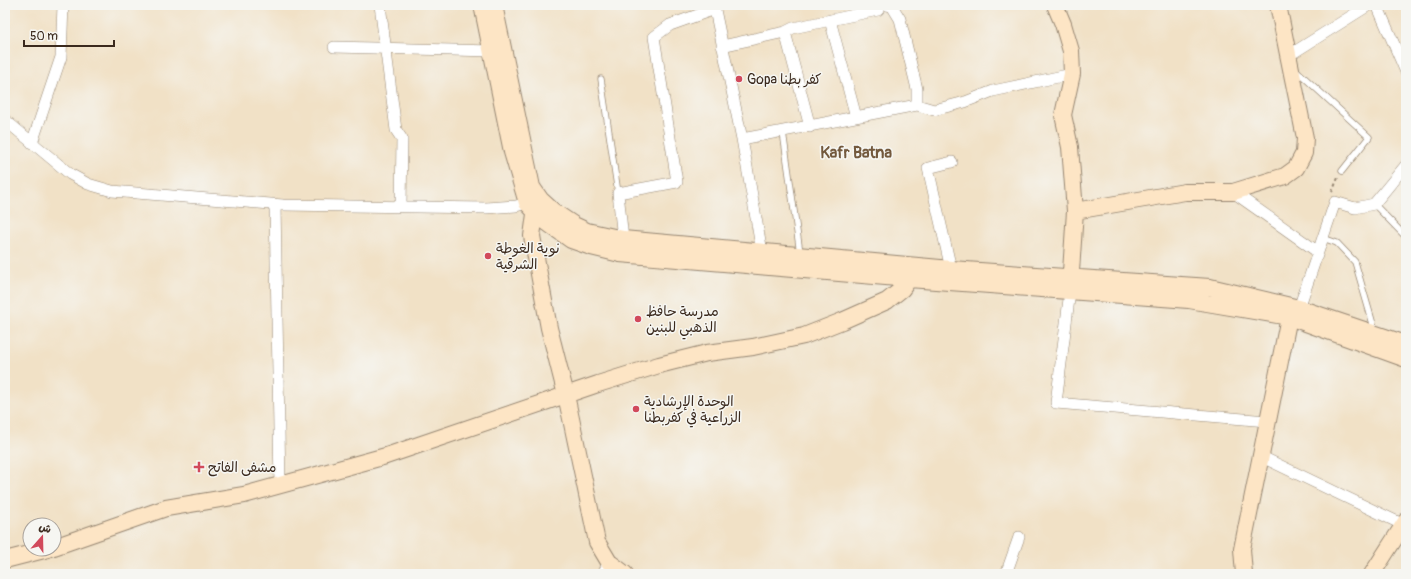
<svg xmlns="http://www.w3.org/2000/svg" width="1411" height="579" font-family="Pangolin,'Playpen Sans Arabic',sans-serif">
	<rect width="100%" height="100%" fill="#f6f6f2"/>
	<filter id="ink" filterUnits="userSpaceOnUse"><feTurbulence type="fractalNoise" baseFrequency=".025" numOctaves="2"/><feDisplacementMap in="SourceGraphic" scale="8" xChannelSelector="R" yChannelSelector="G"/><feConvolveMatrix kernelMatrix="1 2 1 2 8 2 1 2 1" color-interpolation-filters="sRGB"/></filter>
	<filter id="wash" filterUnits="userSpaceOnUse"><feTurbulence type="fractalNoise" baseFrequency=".012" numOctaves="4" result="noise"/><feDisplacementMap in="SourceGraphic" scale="16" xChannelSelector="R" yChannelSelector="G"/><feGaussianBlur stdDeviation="0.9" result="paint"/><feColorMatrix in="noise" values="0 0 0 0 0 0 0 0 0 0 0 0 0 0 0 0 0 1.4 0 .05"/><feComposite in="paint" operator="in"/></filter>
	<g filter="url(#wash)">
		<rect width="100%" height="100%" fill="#f1e1c6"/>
	</g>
	<g filter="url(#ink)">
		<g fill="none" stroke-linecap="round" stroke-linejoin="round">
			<g stroke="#968672" stroke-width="7">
				<path id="lane" d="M1295,69L1369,137L1342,171
					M601,79L618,193
					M783,132L800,253
					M1374,204L1406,237
					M1323,238L1337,243L1355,262L1375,331"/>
			</g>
			<g stroke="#968672" stroke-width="12">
				<path id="street" d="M380,5L396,130L402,139L401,206
					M714,5L742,139L762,252
					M887,5L892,6L900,19L917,89V105
					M1377,5L1406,72
					M830,20L856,117
					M785,32L810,127
					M722,46L785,32L793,28L878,10L882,5
					M334,47L492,51
					M1288,56L1369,5
					M5,120L70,174L88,184L112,191L283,205L486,208L516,206L527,203
					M742,139L917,105L934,110L965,102L993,91L1072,74
					M32,143L61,57L63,5
					M1233,192L1318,252
					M275,205L280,485
					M623,239L618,193L677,182L654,37L670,25L715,9
					M951,269L928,168L952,162
					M1070,291L1056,403L1267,421
					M1299,308L1335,202L1355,208L1374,204L1406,165
					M1260,456L1406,526
					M603,574L609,562
					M1006,574L1019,537"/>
			</g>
			<g stroke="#968672" stroke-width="18">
				<path id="secondary" d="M482,5L512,152L527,203L542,219L571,240L591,247L620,254L909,279L1189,300L1289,317L1406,359
					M494,5L532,187L541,200L553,211L574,225L587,231L623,239L951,269L1210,287L1299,308L1406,344
					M1055,5L1063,24L1071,51L1072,74L1063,115L1070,147L1075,211L1070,287
					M1075,211L1185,192H1233L1285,176L1296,168L1304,153L1305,138L1278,5
					M535,214L532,236L549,328L566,395L597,542L609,562L625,574
					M54,547L166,508L244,495L386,456L598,384L659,365L707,353L753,347L804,336L842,321L887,301L902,289L909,279
					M5,560L48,549
					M1244,574L1242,549L1289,317L1296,310
					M1372,574L1406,521"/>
			</g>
			<path stroke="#968672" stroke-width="2" stroke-dasharray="3 3" stroke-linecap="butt" d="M1332,192L1338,178"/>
			<use href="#lane" stroke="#fff" stroke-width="5.5"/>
			<use href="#street" stroke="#fff" stroke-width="11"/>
			<use href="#secondary" stroke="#fde5c5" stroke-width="16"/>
		</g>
	</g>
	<g fill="#d1495b" stroke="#f6f6f2" stroke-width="1.5">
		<circle cx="739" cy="79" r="4"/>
		<circle cx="488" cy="256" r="4"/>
		<circle cx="638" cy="319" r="4"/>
		<circle cx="636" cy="409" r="4"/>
		<path d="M197 461h4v4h4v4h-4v4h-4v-4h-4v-4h4z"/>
	</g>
	<g text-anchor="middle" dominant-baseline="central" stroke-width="3" stroke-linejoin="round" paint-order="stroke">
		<g font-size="14" fill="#3b2a1e" stroke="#f6f6f2" text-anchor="start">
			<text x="747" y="79">Gopa كفر بطنا</text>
			<text x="496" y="248">نوية الغوطة<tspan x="496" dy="16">الشرقية</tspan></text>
			<text x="646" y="311">مدرسة حافظ<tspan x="646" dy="16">الذهبي للبنين</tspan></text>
			<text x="644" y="401">الوحدة الإرشادية<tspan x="644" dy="16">الزراعية في كفربطنا</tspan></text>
			<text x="208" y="467">مشفى الفاتح</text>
		</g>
		<g font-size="16" font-weight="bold" fill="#73593d" stroke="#f6f6f2">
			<text x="856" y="153">Kafr Batna</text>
		</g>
	</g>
	<rect width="1411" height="579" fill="none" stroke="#f6f6f2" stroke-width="20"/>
	<g transform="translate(42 537) rotate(20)"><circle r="19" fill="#f6f6f2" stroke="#aba49d"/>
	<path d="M0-3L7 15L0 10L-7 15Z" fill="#d1495b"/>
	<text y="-6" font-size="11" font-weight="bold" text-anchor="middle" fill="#3b2a1e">ش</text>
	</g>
	<path d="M24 40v6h90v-6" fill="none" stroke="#3b2a1e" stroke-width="2"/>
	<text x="30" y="40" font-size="12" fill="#3b2a1e" stroke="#f6f6f2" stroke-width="3" paint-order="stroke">50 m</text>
</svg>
